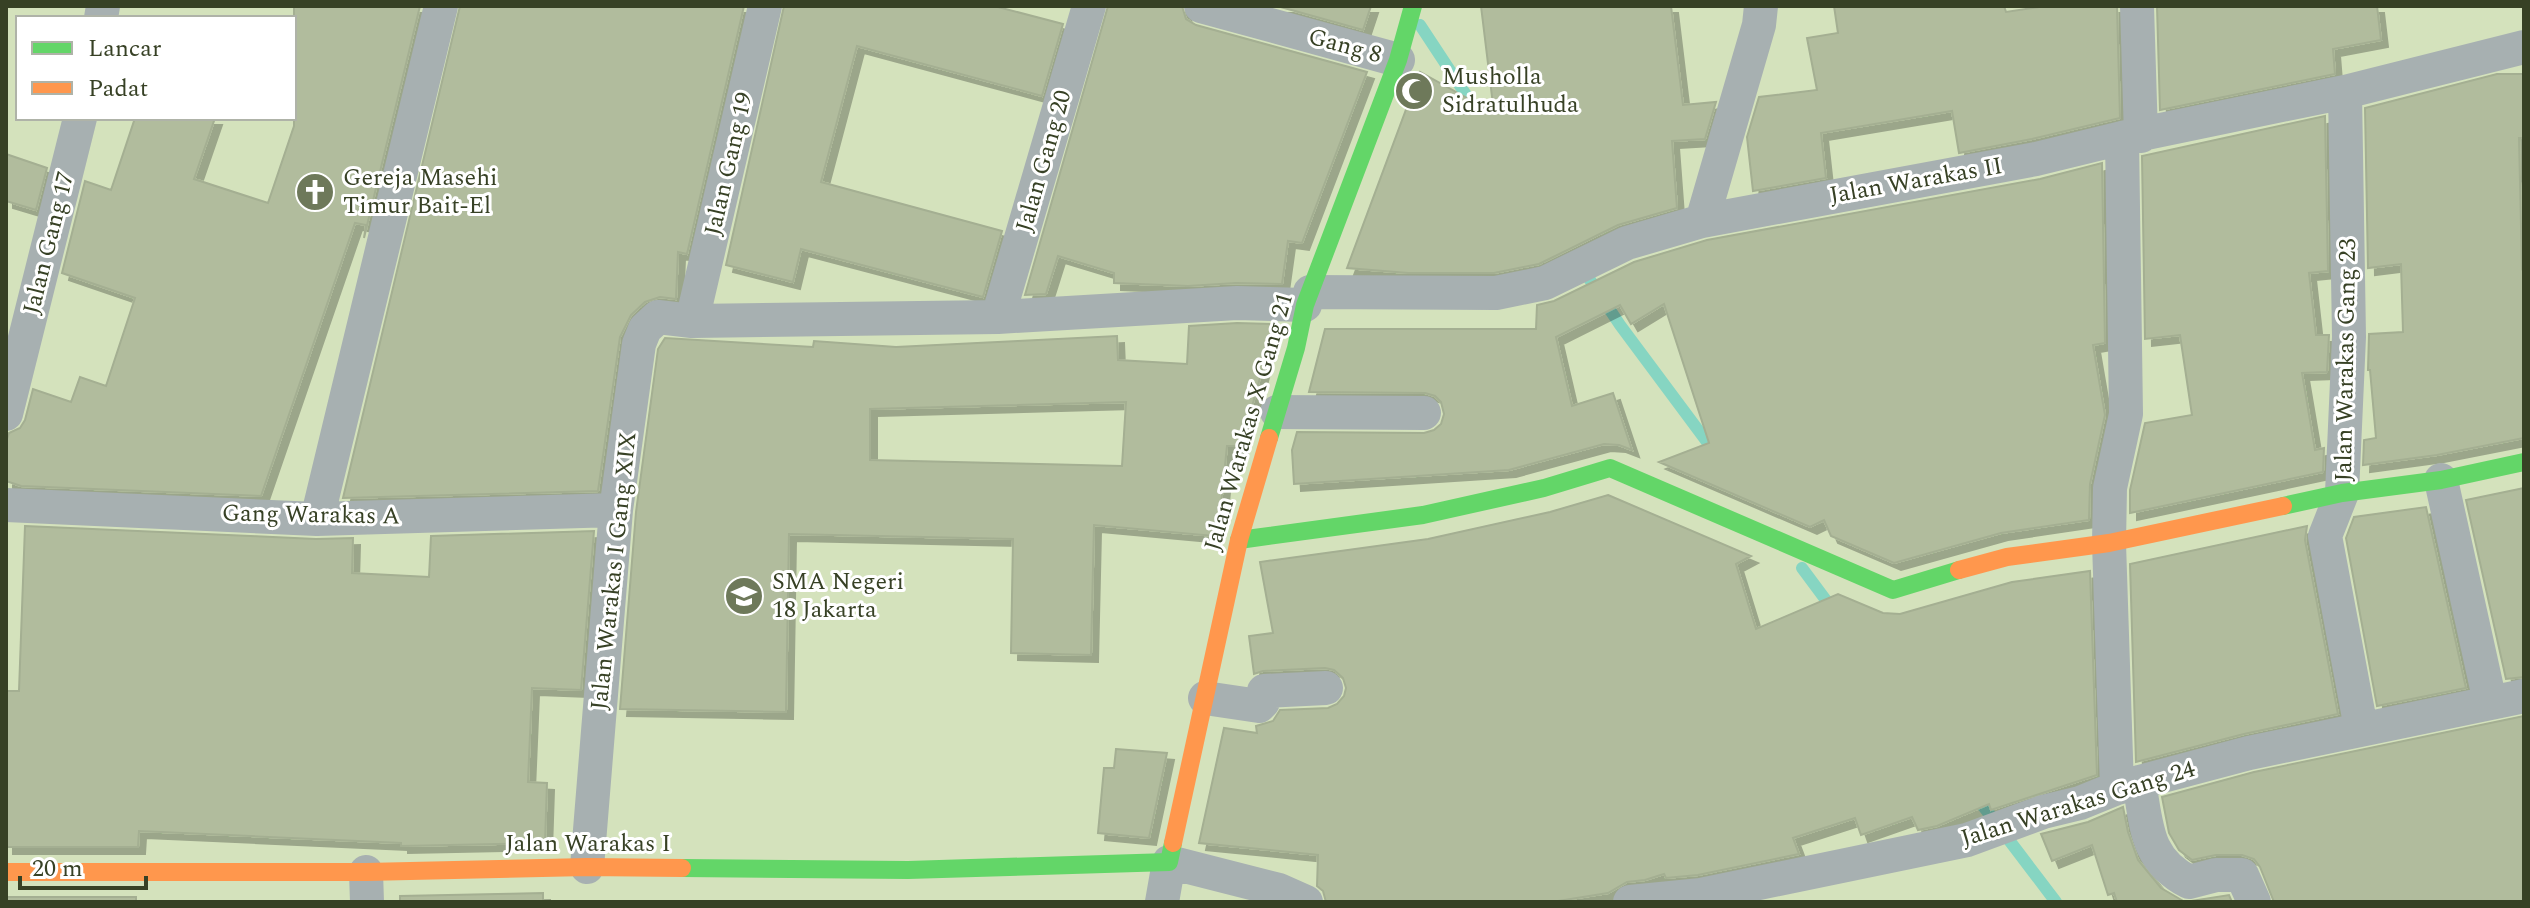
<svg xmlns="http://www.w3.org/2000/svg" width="2530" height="908" font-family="Spectral,serif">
	<defs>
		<filter id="shadow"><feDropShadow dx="7" dy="7" stdDeviation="0" flood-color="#0004"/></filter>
	</defs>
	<rect width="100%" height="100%" fill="#d4e2bc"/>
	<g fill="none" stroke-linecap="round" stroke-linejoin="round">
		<path stroke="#86d5c2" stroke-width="12" d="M1420,25L1476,110
			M1582,268L1620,325L1716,454
			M1802,568L1834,611
			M1974,794L2056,902"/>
	</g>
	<path fill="#b1bc9d" stroke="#a4af92" stroke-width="2" fill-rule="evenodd" filter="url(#shadow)" d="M294,6H420L364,238L366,225L355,223L261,496L21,486L6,481V442L9,433L20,428L25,420L33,389L71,402L80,377L106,386L135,298L62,273L85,181L111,190L135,118H215L194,179L268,203L294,126Z
		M460,6H744L687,254L678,252L676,299L660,297L645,302L631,315L620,337L598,491L343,498Z
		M784,6H994L1063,24L1042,96L857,46L821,182L1002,231L983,297L801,249L793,282L726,265Z
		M1108,6H1182L1186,19L1196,25L1367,72L1302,243L1288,241L1282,284L1236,283L1188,286L1114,283V273L1058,256L1046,294L1025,295Z
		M1277,6H1371L1363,30Z
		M1481,6H1671L1683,105L1716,102L1705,139L1672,141L1677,208L1618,225L1539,264L1494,273H1408L1347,268L1420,72L1494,113Z
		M1834,6H2004L2006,12L2046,6H2117L2120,118L2032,139L1959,153L1952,111L1821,133L1826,178L1753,191L1747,137L1759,97L1817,90L1807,38L1838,33Z
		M2157,6H2377L2381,40L2333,49L2335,74L2160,110Z
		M2497,74H2524V138H2519L2522,269L2524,268V438L2437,455L2363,465L2364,440L2376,438L2370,370H2368L2369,334L2403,332L2401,264L2368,268L2365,108Z
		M2325,116L2328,271L2309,273L2316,335H2329L2327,372L2302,373L2315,450L2324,448L2323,472L2130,513V490L2145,423L2192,415L2180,335L2145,339L2142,156Z
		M6,154L47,168L36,210L6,201Z
		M2102,163L2105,343L2093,345L2105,415L2090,484L2089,520L2001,533L1894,563L1831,536L1824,520L1810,527L1659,462L1709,443L1664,304L1631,324L1620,305L1556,337L1572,406L1613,393L1632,450L1619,445L1604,444L1509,470L1294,484L1292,450L1297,432L1424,433L1434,430L1441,424L1444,414L1441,402L1435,396L1425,393L1309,392L1325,329H1536L1537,305L1554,301L1634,262L1707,240L2040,179Z
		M1237,323L1275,324L1241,446H1227L1220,515L1214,536L1094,525L1091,655L1011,653L1013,539L789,534L786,712L620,709L636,512L658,349L665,338L813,347L814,341L896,347L1117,336L1118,360L1187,364L1189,326ZM1126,402L1122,466L870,460V409Z
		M2524,488V677L2506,679L2466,500Z
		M1608,495L1751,556L1736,564L1756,629L1838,594L1883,613L1900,614L2012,582L2090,571L2097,775L1991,810L1989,804L1937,826L1918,830L1912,817L1861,835L1855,818L1793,838L1799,854L1698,875L1666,878L1664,874L1645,880L1627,882L1608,893L1552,902H1326L1323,891L1317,886L1318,855L1199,843L1224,728L1257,733L1256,726L1273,721L1280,710L1328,708L1337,704L1344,696L1346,688L1343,678L1334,670L1325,668L1263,671L1254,674L1249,636L1273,633L1260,562L1428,539L1550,512Z
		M2426,507L2466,688L2377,706L2346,538L2354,517Z
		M25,526L316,539L353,538L352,573L429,577L431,536L594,531L581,690L532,688L528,782L547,783L545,843L401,846V843L139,831L138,847H6V691H19Z
		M2307,526L2305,540L2338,714L2244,734L2136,762L2130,564Z
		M2524,716V902H2274L2260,867L2254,859L2242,855H2216L2192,860L2179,850L2169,833L2162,797L2254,772Z
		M1116,749L1167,753L1149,838L1098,833L1104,768H1114Z
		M2123,807L2128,832L2138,860L2161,888L2185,902L2229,895L2232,902H2117L2114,893L2108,895L2092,845L2052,861L2041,834L2088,822Z
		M543,893V902H400V896Z
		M6,897H136V902H6Z"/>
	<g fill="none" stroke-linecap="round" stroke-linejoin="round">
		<path stroke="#a7b0b1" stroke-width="34" d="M1201,6L1398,60
			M2137,6L2141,136
			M101,18L103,6
			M2345,92L2349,337L2342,493L2325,536L2361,728
			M1702,221L1759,25L1761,6
			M1310,292L1496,293L1545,283L1627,243L1702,221L2036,159L2122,138L2345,92L2524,47
			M998,317L1089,6
			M692,321L765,6
			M1277,412L1424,413
			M6,414L80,118
			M2441,480L2490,702
			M6,505L317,519L616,510
			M317,519L441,6
			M1205,698L1259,706L1263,702L1264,691L1326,688
			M2139,782C2147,826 2145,859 2189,882L2216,875H2242L2254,902
			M2117,788L2109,543L2110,488L2126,414L2122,138
			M587,867L616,510L639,344L645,329L658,317L692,321L998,317L1237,303L1305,305
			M366,872L367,902
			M1162,902L1169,862L1279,890L1306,902
			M1630,902L1701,895L1967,840L2043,812L2080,803L2117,788L2249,753L2524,696"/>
		<path stroke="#63d668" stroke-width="18" d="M1269,438L1296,348L1305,305L1398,60L1413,6
			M2283,506L2342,493L2441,480L2524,462
			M1239,540L1423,515L1544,488L1610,468L1893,590L1959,570
			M682,868L908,870L1169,862L1173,843"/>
		<path stroke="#ff974d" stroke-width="18" d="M1959,570L2007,557L2109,543L2283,506
			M1173,843L1239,540L1269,438
			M6,872H366L587,867L682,868"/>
	</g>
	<defs>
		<g id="mosque-disc" transform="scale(2)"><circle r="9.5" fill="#6e795a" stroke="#fff"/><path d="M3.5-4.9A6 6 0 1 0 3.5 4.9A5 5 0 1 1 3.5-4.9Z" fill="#fff"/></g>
		<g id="church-disc" transform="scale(2)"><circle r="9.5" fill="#6e795a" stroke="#fff"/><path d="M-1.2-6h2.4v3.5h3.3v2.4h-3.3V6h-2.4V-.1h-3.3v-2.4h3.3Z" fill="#fff"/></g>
		<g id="school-disc" transform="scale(2)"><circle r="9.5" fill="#6e795a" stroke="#fff"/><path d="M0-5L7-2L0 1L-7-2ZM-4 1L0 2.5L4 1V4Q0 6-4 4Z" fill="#fff"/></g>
	</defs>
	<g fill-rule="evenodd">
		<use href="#mosque-disc" x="1414" y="91"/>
		<use href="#church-disc" x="315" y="192"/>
		<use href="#school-disc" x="744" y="596"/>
	</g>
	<g text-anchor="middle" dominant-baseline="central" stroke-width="6" stroke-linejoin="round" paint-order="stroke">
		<g font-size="24" fill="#374125" stroke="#fff">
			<text transform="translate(1345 46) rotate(15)">Gang 8</text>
			<text transform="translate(1044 161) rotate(-74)">Jalan Gang 20</text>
			<text transform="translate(729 164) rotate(-77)">Jalan Gang 19</text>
			<text transform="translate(1916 181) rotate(-10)">Jalan Warakas II</text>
			<text transform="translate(49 243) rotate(-76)">Jalan Gang 17</text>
			<text transform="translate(2346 360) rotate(-89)">Jalan Warakas Gang 23</text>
			<text transform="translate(1249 422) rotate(-74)">Jalan Warakas X Gang 21</text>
			<text transform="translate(311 515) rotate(1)">Gang Warakas A</text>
			<text transform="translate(614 571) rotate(-84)">Jalan Warakas I Gang XIX</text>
			<text transform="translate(2078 804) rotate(-17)">Jalan Warakas Gang 24</text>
			<text x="588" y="844">Jalan Warakas I</text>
		</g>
		<g font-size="24" fill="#374125" stroke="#fff" text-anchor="start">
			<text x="1442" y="77">Musholla<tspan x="1442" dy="28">Sidratulhuda</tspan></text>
			<text x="343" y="178">Gereja Masehi<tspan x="343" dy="28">Timur Bait-El</tspan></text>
			<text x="772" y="582">SMA Negeri<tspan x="772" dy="28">18 Jakarta</tspan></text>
		</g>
	</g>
	<rect width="2530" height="908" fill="none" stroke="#374125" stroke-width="16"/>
	<rect x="16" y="16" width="280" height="104" fill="#ffffff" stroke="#afb3a8" stroke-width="2"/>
	<rect x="32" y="42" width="40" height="12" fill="#63d668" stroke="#afb3a8" stroke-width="2"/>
	<text x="88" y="56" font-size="24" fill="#374125">Lancar</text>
	<rect x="32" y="82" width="40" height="12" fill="#ff974d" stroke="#afb3a8" stroke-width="2"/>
	<text x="88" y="96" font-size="24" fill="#374125">Padat</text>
	<path d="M20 876v12h126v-12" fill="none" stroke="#374125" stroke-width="4"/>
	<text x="32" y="876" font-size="24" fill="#374125" stroke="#ffffff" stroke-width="6" paint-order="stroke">20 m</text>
</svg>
